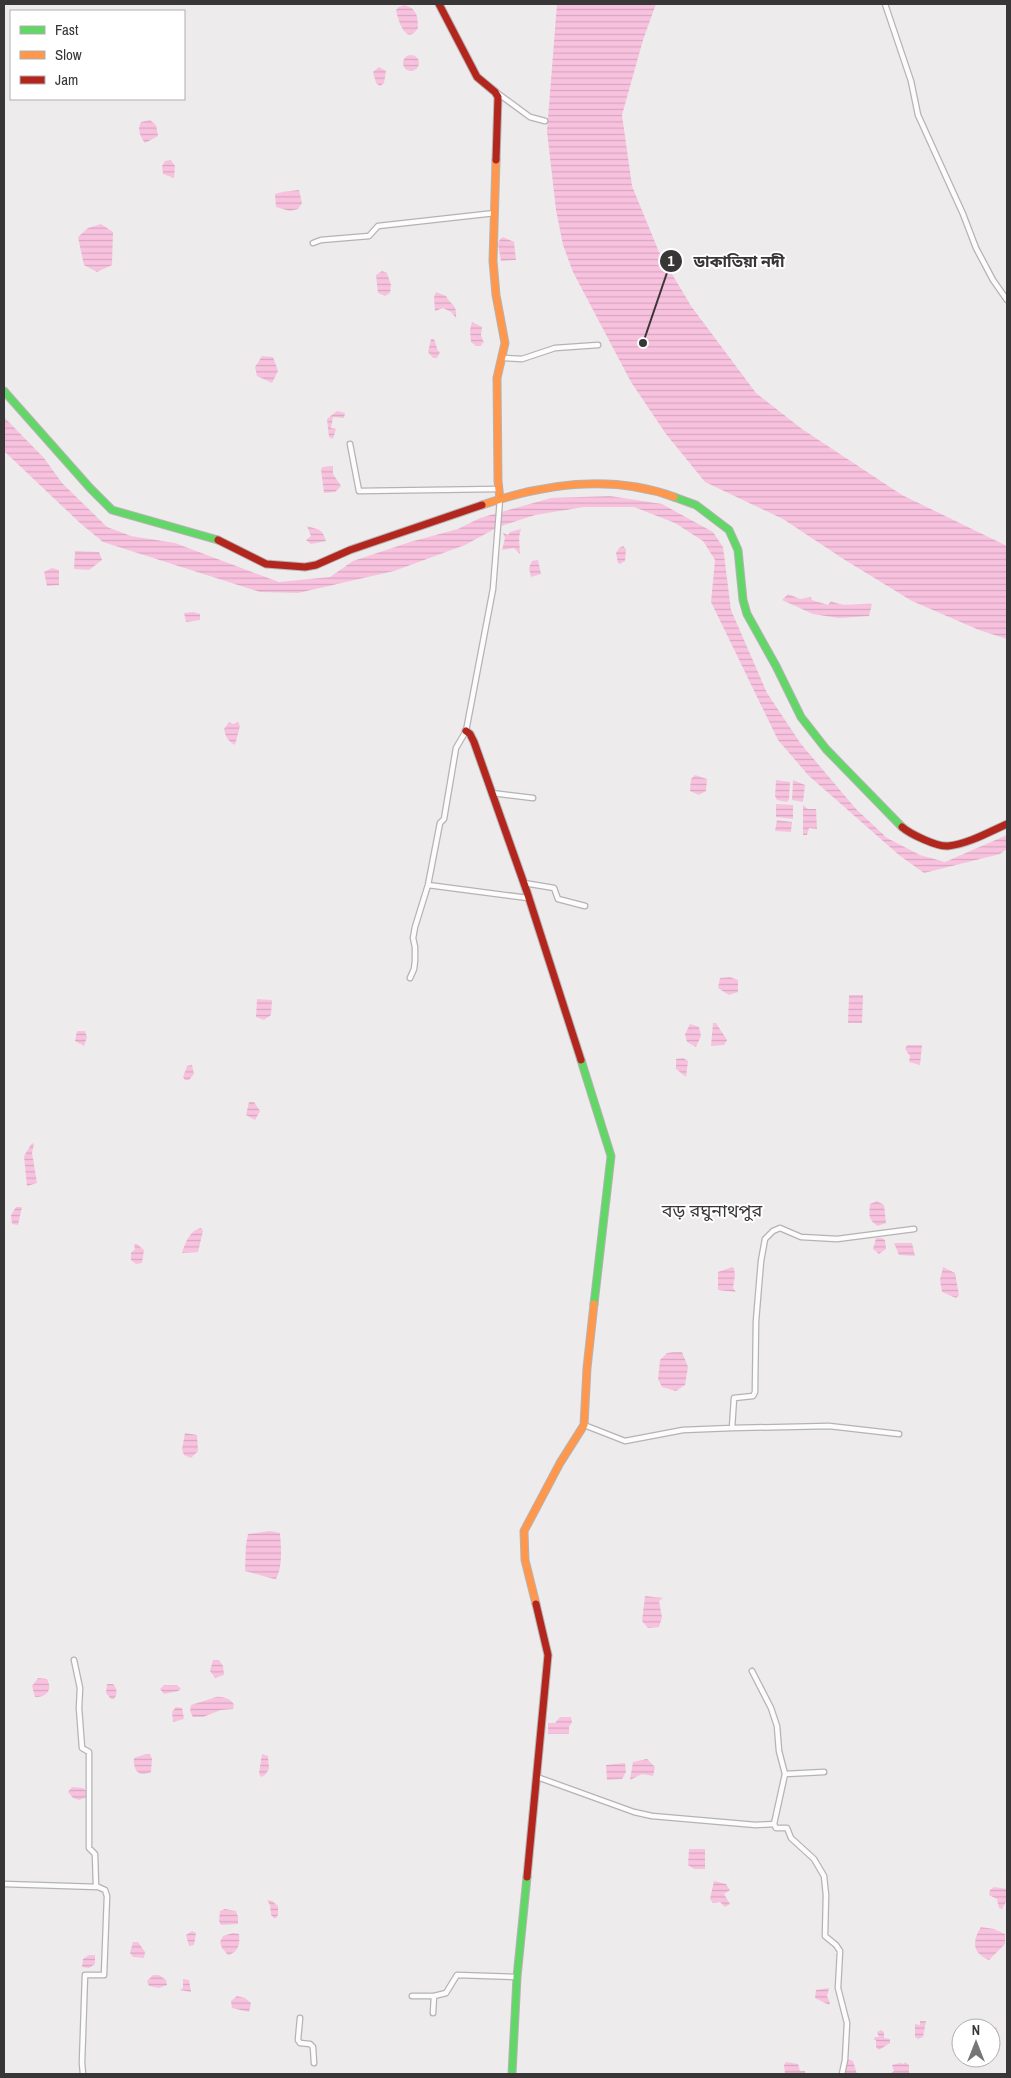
<svg xmlns="http://www.w3.org/2000/svg" width="1011" height="2078" font-family="'Archivo Narrow','Noto Sans Bengali',sans-serif">
	<defs>
		<pattern id="water-rules" width="6" height="5" patternUnits="userSpaceOnUse" patternTransform="scale(1.25)"><rect width="6" height="5" fill="#f8c2df"/><path d="M0 2.5h6" fill="none" stroke="#d5a7c0"/></pattern>
	</defs>
	<rect width="100%" height="100%" fill="#eeebec"/>
	<path fill="url(#water-rules)" d="M557,4H656L643,40L622,115L632,186L659,252L691,306L756,393L802,429L902,495L1007,546V639L979,630L912,601L845,560L783,519L705,482L666,434L631,382L573,272L563,245L556,210L547,131Z
		M404,5C417,8 418,17 418,28C406,47 398,20 396,10L399,7Z
		M403 63a8 8 0 1 1 16 0a8 8 0 1 1-16 0Z
		M379,67L386,71L384,83L380,86L376,83L373,72Z
		M150,120L156,125L158,136L145,143C140,136 137,130 141,122Z
		M171,160L175,166L174,178L163,174L162,166L165,161Z
		M299,190L302,203L298,209L290,211L276,207L275,194L282,192Z
		M101,224L113,232L112,265L97,272L84,265L78,237L88,228Z
		M503,237L514,242L516,260L501,261L498,244L500,239Z
		M382,271L387,273L391,285L390,293L385,296L378,293L376,275Z
		M436,292L446,296C452,307 457,303 456,318L451,312L443,308L435,311L434,297Z
		M472,322L482,327L481,335L484,343H482L481,346H476L471,342L470,330Z
		M431,339H434L438,351L440,352L437,358H433L428,352Z
		M262,356L273,357L278,371L272,383L257,376L255,367Z
		M337,411L345,413L344,418L333,417L331,428L336,429L333,439L329,437L327,419Z
		M4,417L44,458L62,483L107,527L131,536L175,543L279,582L330,577L353,561L410,542L458,529L480,518L551,498L610,496L662,504L713,532L723,547L731,610L767,693L801,744L856,809L887,838L920,855L945,862L1007,835V849L1000,854L924,873L899,855L809,776L778,740L711,602L715,560L703,541L675,523L634,507H584L535,515L498,527L465,545L394,571L298,593L260,592L103,542L80,523L4,451Z
		M333,466V474L341,486L335,492L324,493L321,470L322,467Z
		M307,526C319,530 322,528 326,541L311,544L306,540L311,536Z
		M521,529L519,537L520,554L514,548L502,550L505,538L503,533L508,535L510,532Z
		M623,546L626,549L625,561L620,564L618,563L616,553L619,548Z
		M75,551L99,552L102,560L89,570L74,569Z
		M538,560L541,574L531,577L529,568L532,561Z
		M52,568L59,570V585L47,586L44,572Z
		M788,594L800,599L811,597L812,600L828,605L831,601C844,608 857,603 872,604L869,616L839,618L813,614L782,600Z
		M193,612L200,614V620L186,622L184,613Z
		M229,722L233,724L238,722L240,726L235,745C228,741 226,738 224,729Z
		M695,775L707,779L706,791L699,795L690,791L691,779Z
		M776,780L790,782L789,800L786,802L777,800L775,796Z
		M793,780L805,785L803,802L792,800Z
		M776,804L793,805V819L776,817Z
		M803,805L808,809H816L817,829L809,828L807,835H803Z
		M777,820L792,822L791,832L775,831Z
		M730,977L738,980V992L729,995L718,988L720,978Z
		M849,995H863L862,1023H848Z
		M257,999L272,1000L271,1015L264,1020L256,1017Z
		M713,1023H716L727,1040L724,1045L711,1046Z
		M690,1024L699,1027L701,1036L696,1047L687,1042L685,1034Z
		M77,1031H85L87,1037L84,1046L75,1041Z
		M907,1045H922L920,1065L909,1062L910,1056L905,1049Z
		M683,1058L688,1061L686,1077L676,1069V1059Z
		M192,1065L194,1074L189,1080H185L183,1077L187,1066Z
		M249,1102H254L260,1111L255,1120L246,1115Z
		M32,1143L34,1144L32,1153L37,1183L27,1186L24,1156Z
		M877,1201L884,1205L886,1223L878,1226C868,1220 869,1215 870,1204Z
		M16,1207H22L18,1225L12,1224L11,1215Z
		M201,1228L203,1231L198,1252L182,1253C185,1243 190,1230 201,1228Z
		M876,1238H882L885,1240L886,1249L879,1254L873,1249Z
		M894,1243H912L915,1256L899,1255Z
		M134,1244H137L144,1250L142,1263L136,1264L131,1260V1253L135,1249Z
		M732,1267L734,1268L735,1275L733,1288L736,1292L718,1290V1272Z
		M943,1267L955,1273L959,1295L956,1298L942,1292L940,1280Z
		M674,1352H682L688,1367L685,1385L676,1391L662,1387L658,1379L660,1360L667,1353Z
		M185,1433L197,1435L198,1451L191,1458L184,1455L182,1449Z
		M270,1531L280,1533C281,1547 283,1566 276,1579H274L245,1571L246,1544L248,1534Z
		M645,1596L663,1598L659,1601L662,1617L659,1627L648,1628L642,1621Z
		M219,1660L223,1666L224,1675L215,1678L210,1671L213,1660Z
		M38,1678L47,1679C53,1691 46,1697 35,1697L32,1686Z
		M107,1684H113C117,1688 118,1694 114,1699H111L106,1693Z
		M164,1685H177L181,1689L178,1691L164,1694L160,1689Z
		M216,1697C222,1696 232,1699 234,1705L233,1709L221,1710L203,1717H193L190,1711L191,1705Z
		M176,1707L182,1708L184,1719L173,1722L172,1712Z
		M560,1717H571L572,1722L569,1727V1734H548V1723H555Z
		M146,1754H150L152,1759L151,1772C138,1778 133,1770 134,1758Z
		M262,1754L268,1756L269,1769L265,1775L261,1777L259,1773Z
		M647,1759L655,1767L653,1776L642,1774L630,1780L633,1762Z
		M625,1763L626,1772L622,1779L607,1780L606,1765Z
		M72,1787L83,1788L87,1792V1797L79,1800L73,1798L68,1792Z
		M689,1849H705V1869H694L688,1865Z
		M714,1881L726,1884L730,1890L724,1894L730,1904L725,1907L720,1902L713,1903L710,1899Z
		M994,1887L1007,1889V1900L1002,1909L999,1908L997,1899L989,1895L990,1890Z
		M267,1900L272,1901L278,1906V1915L275,1919L271,1915L270,1905Z
		M225,1909L236,1911L238,1917V1924L221,1925L219,1921L220,1911Z
		M981,1927L994,1929L1005,1934V1944L989,1960C972,1953 972,1941 981,1927Z
		M192,1931L196,1933L194,1945L189,1946L186,1935Z
		M233,1933L239,1934C240,1943 239,1952 228,1955L222,1948L220,1942L223,1936Z
		M133,1942H138L145,1952L144,1958L133,1957L130,1953Z
		M89,1955H95V1964L89,1968L82,1967L83,1959Z
		M153,1975H159L166,1980L167,1985L159,1988L149,1986L147,1981Z
		M183,1979L189,1980L191,1992L180,1990L183,1988Z
		M829,1988L827,1996L830,2003L829,2005L815,1998L816,1990Z
		M237,1996L245,1998L251,2003L249,2012L232,2008L231,2001Z
		M920,2021H926L923,2037L918,2039L915,2037V2024L920,2025Z
		M996,2027L999,2034L997,2045L993,2046L991,2045V2030Z
		M881,2030L884,2032V2038L890,2039V2043L879,2050L876,2047V2040H874L875,2037H879L877,2032Z
		M847,2059L853,2061L857,2074H845Z
		M786,2062L798,2064L800,2071H805V2073L785,2074L784,2065Z
		M905,2062L909,2065V2074H892L891,2073L894,2071L892,2065L900,2063L904,2064Z"/>
	<g fill="none" stroke-linecap="round" stroke-linejoin="round">
		<g stroke="#b5b3b4" stroke-width="7">
			<path id="street" d="M885,4L911,81L918,115L963,214L976,248L993,280L1007,300
				M496,92L530,117L545,121
				M313,243L321,240L369,236L378,226L495,213
				M503,358L522,359L555,348L598,345
				M350,444L359,491L498,489
				M492,793L533,798
				M524,883L554,888L558,899L585,906
				M428,885L528,898
				M410,978L414,969L415,961V947L413,938L415,927L428,885L440,823L444,819L456,748L466,731L493,589L500,499
				M584,1425L625,1441L683,1430L732,1428
				M899,1434L829,1426L732,1428L734,1398L753,1396L755,1392L756,1321L761,1261L765,1239L773,1231L780,1228L801,1237L837,1239L914,1229
				M74,1660L80,1688L79,1708L82,1748L89,1752V1848L95,1854L96,1886L105,1890L107,1896L104,1975H85L82,2063L83,2074
				M752,1671L771,1708L777,1726L779,1751L785,1774L774,1824
				M785,1774L824,1772
				M537,1777L634,1812L652,1816L756,1825L774,1824L776,1828H787L791,1838L814,1859L824,1876L826,1895L825,1936L836,1945L840,1951L838,1988L847,2023L845,2060L842,2074
				M4,1884L98,1887
				M412,1996H434L446,1993L457,1975L517,1977
				M433,2013L434,1996
				M300,2018L298,2040L300,2043L310,2044L313,2047L314,2063"/>
		</g>
		<g stroke="#b5b3b4" stroke-width="9">
			<path id="fast" d="M4,391L90,488L112,510L218,540
				M674,497L696,505L729,530L738,550L743,600L747,614L776,666L801,717L826,749L902,827
				M581,1060L611,1156L594,1304
				M512,2074L517,1977L527,1877"/>
		</g>
		<g stroke="#b5b3b4" stroke-width="9">
			<path id="slow" d="M496,160L493,261L496,295L505,343L497,378L498,481L500,499
				M482,505C543,484 611,474 674,497
				M536,1604L525,1560L524,1531L560,1463L584,1425L587,1368L594,1304"/>
		</g>
		<g stroke="#b5b3b4" stroke-width="9">
			<path id="jam" d="M439,4L477,77L495,92L498,97L496,160
				M218,540L266,564L305,567L316,565L350,550L482,505
				M466,731L470,734L474,742L527,892L581,1060
				M902,827C910,834 937,847 948,846C968,844 989,832 1007,824
				M527,1877L548,1655L536,1604"/>
		</g>
		<use href="#street" stroke="#fcfcfc" stroke-width="4.5"/>
		<use href="#fast" stroke="#63d668" stroke-width="7"/>
		<use href="#slow" stroke="#ff974d" stroke-width="7"/>
		<use href="#jam" stroke="#b3261e" stroke-width="7"/>
	</g>
	<g text-anchor="middle" dominant-baseline="central" stroke-width="4" stroke-linejoin="round" paint-order="stroke">
		<g font-size="18" fill="#383637" stroke="#fff">
			<text x="712" y="1210">বড় রঘুনাথপুর</text>
		</g>
	</g>
	<path fill="none" stroke="#383637" stroke-width="2" d="M643 343L671 261"/>
	<g fill="#383637" stroke="#fff" stroke-width="2">
		<circle cx="643" cy="343" r="5"/>
		<circle cx="671" cy="261" r="12"/>
	</g>
	<g font-size="15" text-anchor="middle" font-weight="bold" fill="#fff">
		<text x="671" y="266">1</text>
	</g>
	<g font-size="16" text-anchor="middle" font-weight="bold" fill="#383637" stroke="#fff" stroke-width="4" stroke-linejoin="round" paint-order="stroke">
		<text x="739" y="267">ডাকাতিয়া নদী</text>
	</g>
	<rect width="1011" height="2078" fill="none" stroke="#383637" stroke-width="10"/>
	<rect x="10" y="10" width="175" height="90" fill="#ffffff" stroke="#afafaf"/>
	<rect x="20" y="26" width="25" height="8" fill="#63d668" stroke="#afafaf"/>
	<text x="55" y="35" font-size="15" fill="#383637">Fast</text>
	<rect x="20" y="51" width="25" height="8" fill="#ff974d" stroke="#afafaf"/>
	<text x="55" y="60" font-size="15" fill="#383637">Slow</text>
	<rect x="20" y="76" width="25" height="8" fill="#b3261e" stroke="#afafaf"/>
	<text x="55" y="85" font-size="15" fill="#383637">Jam</text>
	<g transform="translate(976 2043)"><circle r="24" fill="#ffffff" stroke="#afafaf"/>
	<path d="M0-4L9 19L0 12L-9 19Z" fill="#787576"/>
	<text y="-8" font-size="14" font-weight="bold" text-anchor="middle" fill="#383637">N</text>
	</g>
</svg>
